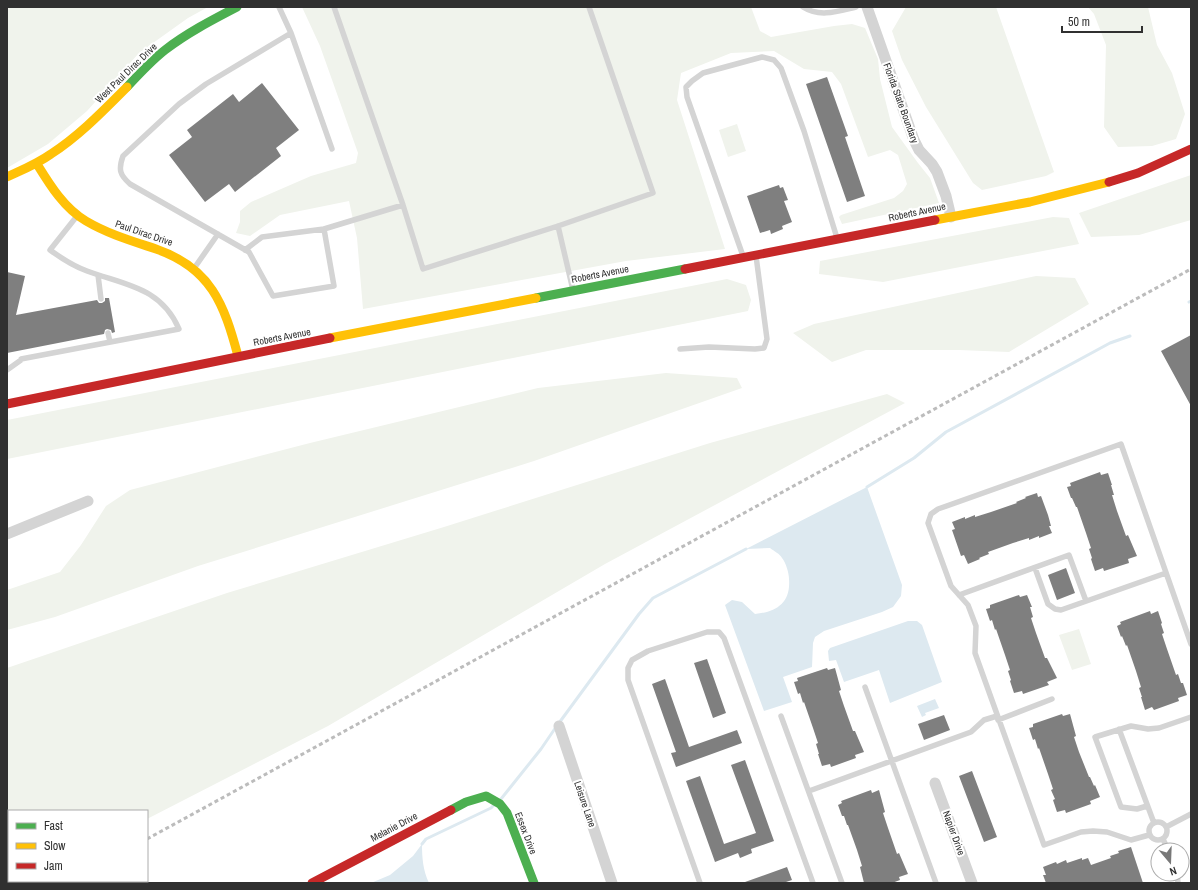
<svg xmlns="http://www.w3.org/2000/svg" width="1198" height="890" font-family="'Archivo Narrow',sans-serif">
	<rect width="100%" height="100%" fill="#fff"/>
	<path fill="#f0f3ec" d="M7,7H208L188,18L139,53L87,111L48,144L7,168Z
		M302,7H751L760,31L771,37L834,26L852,24L865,28L878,59L880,79L892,127L918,163L930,178L939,203L842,224L839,217L841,215L894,198L903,191L907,184L898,155L890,150L868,157L841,84L832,72L804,69L774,51L731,53L681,73L677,100L725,249L626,261L363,309L357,238L349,201L280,215L250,236L236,233L240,222V211L251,202L311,176L356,163L358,153L320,46Z
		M906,7H996L1054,172L1046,176L982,190L973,183L926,107L902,60L892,31Z
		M1088,7H1148L1157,45L1172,73L1185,114L1176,139L1152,146L1118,147L1104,127L1106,45L1094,14Z
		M737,124L746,151L728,157L719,130Z
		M1191,175V220L1139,235L1091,237L1079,213Z
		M1053,217L1069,218L1079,244L883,282L819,274L820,261Z
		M1036,276L1075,278L1089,304L1009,352L959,350H866L832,362L793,333L814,324Z
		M727,279L746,285L751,300L748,311L7,459V420Z
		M666,373L737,378L742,388L534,461L198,566L55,617L7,630V590L60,572L81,545L106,506L130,490L310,443L538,388Z
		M887,394L905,403L605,564L328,726L147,819V811H9V881H24L20,883H7V668L227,593L444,527L710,443Z
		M1079,629L1091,664L1072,670L1059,635Z"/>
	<path fill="#dde9f0" d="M867,487L902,585L901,596L893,607L882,612L824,631L815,637L813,643L812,667L783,677L792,702L764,711L725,605L732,600L742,602L755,614C776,612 791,603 789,579C789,573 786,563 782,558C780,554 774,551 770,548L746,549Z
		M908,621H917L922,625L942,682L890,703L879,670L844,682L836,660L829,661L828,651L830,648Z
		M935,699L939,708L925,713L926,715L922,717L917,706Z
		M422,844C422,858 423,870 429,883H371L390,875L413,856Z"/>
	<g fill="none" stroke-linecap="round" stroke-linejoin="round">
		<path stroke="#dde9f0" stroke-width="3" d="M1189,302L1191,301
			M867,487L914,458L946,432L1110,343L1130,336
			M559,723L639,614L653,598L746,549
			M501,799L541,749L556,727
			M422,844L426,839L491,808L494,805"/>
	</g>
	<path fill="#7f7f7f" d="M827,77L848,136L845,137L865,196L847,202L806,84Z
		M262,83L299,130L276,148L281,156L235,192L229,184L205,202L169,155L192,137L187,130L233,94L239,102Z
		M779,185L780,188L783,187L788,200L784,201L792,222L782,226L783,229L771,234L770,230L760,233L747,196Z
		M7,272L25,276L16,315L97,300L99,303H102L105,301V298H109L115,332L112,333L111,330L107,329L105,330L104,334L7,353Z
		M1191,335V406L1161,351Z
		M1100,472L1101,475L1108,473L1112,485H1111L1114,495H1112L1117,511L1126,536L1128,535L1137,556L1128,559L1129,563L1104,571L1103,568L1095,571L1091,559L1092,558L1089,549L1091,548L1086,533L1077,507H1076L1072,498H1071L1067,487L1071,486L1070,483Z
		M1037,493L1038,497L1041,496L1048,515L1051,526H1049L1052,533L1039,538V536L1029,540V538L1013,543L988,552L989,554L979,558L980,559L968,564L964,555L961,556L952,530L955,529L952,522L965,517V519L975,515V517L991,512L1017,503L1016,502L1026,498L1025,497Z
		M1066,568L1075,593L1057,600L1048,575Z
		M1019,595L1020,597L1027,595L1032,607H1030L1033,617L1031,618L1036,633L1045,658H1047L1057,678L1047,682L1049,685L1023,694L1022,691L1014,693L1010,681L1011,680L1008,671L1010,670L1005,655L996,629L995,630L992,620L990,621L986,609L990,608V605Z
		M1150,611L1151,614L1158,611L1162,623L1161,624L1164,633L1162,634L1167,649L1176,675L1178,674L1181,683H1183L1187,695L1178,698L1179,701L1154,710L1152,707L1145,710L1141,697H1142L1139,688L1141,687L1136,671L1127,645L1126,646L1122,636L1121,637L1117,626L1121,624L1120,622Z
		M707,659L726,713L713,718L694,663Z
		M827,668L828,670L835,668L841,690L839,691L844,706L853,731H855L864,752L855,755L856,758L831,767L830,764L822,766L818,754H819L816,744L818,743L813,728L804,702L803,703L800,693L798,694L794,682L798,681L797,678Z
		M665,679L689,747L737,730L742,743L676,767L671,753L676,752L652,684Z
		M1062,714L1063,716L1070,714L1076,736L1074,737L1079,752L1089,777H1090L1094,786L1095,785L1100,797L1090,801L1091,804L1066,813L1065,810L1057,812L1053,800L1055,799L1051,790L1053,789L1048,774L1039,748L1038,749L1035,739L1033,740L1029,728L1033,727V724Z
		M944,715L950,730L924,740L918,724Z
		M745,760L774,841L751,849L752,853L740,858L738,853L715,862L686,781L700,776L724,844L756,833L731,765Z
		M972,771L997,837L984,842L959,776Z
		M871,790L872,793L879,790L885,812L883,813L888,828L897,854L899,853L908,874L899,877L900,880L892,883H864L860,867L862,866L857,850L848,825H847L844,816H842L838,805L842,803L841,801Z
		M1131,847L1143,883H1046L1043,875H1046L1043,867L1056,862L1057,864L1066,860L1067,863L1082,858V860L1088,858L1091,865L1111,858L1110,856L1119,853L1118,851Z
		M787,867L792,880L783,883H745V882Z"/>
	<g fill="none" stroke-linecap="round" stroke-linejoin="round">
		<path stroke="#d4d4d4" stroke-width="5.5" d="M279,7L291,33L332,149
			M334,7L403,205L423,269L558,226L653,193L589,7
			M803,7C820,18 839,11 856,7
			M558,226L573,290
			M324,229L403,205
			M245,250L262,237L324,229L334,286L273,296L249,252L130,184C120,175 118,170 123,156L179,104L206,84L291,33
			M743,256L687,97L686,87L692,81L703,73L762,57L774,60L781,68L804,131L837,238
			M195,267L218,234
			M98,275L101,299
			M108,333L110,342
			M680,349L709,347L755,349L764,348L767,339L756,256
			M7,370L21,360V359L179,329C161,287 125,285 87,271C73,266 61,258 50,250L77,216
			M1035,568L1048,604L1055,609L1061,610L1166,573
			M959,595L1069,555L1086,601
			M865,687L936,883
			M781,716L842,883
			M998,720L1052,699
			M1119,729L1154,823
			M809,791L971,732L984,720L997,716
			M1147,806L1137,809L1121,807L1095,737L1131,726L1148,729L1159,728L1191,717
			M1149 831a9 9 0 1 1 18 0a9 9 0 1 1-18 0Z
			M1166,827L1191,814
			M1149,835L1131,840L1107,832L1093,831L1081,832L1044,845L975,653L976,626L968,605L951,586L928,523L931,514L938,509L1121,444L1191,644
			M1163,839L1168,850
			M1177,874L1178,883
			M700,883L628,680V668L632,660L648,651L707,632H719L724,638L813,883"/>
		<path stroke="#d4d4d4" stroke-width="11" d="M867,7L914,140L919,150L932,164L937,172L946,196L951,217
			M7,534L88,501
			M559,726L612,883
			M935,783L972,883"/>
		<path stroke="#4caf50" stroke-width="9" d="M127,87C139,74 151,61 165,50C187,33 212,20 237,7
			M536,298L685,269
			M451,810L466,802L486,796L500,804L507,813L534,883"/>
		<path stroke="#ffc107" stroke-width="9" d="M37,164C50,185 64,208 86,221C108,234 132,241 156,249C211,268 224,304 238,356
			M7,177C22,170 37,164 51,154C79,136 103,111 127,87
			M935,220L1030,202L1109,182
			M330,338L536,298"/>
		<path stroke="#c62828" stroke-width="9" d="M1109,182L1138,173L1191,149
			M685,269L935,220
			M7,404L330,338
			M312,883L451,810"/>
		<path stroke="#bcbcbc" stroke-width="3" stroke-dasharray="4 3" stroke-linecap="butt" d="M147,839L1191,269
			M63,883L67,881"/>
	</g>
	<g text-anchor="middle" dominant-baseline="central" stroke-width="4" stroke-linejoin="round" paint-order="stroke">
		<g font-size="10" fill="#303030" stroke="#fff">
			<text transform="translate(126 73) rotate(-44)">West Paul Dirac Drive</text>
			<text transform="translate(901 103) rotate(70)">Florida State Boundary</text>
			<text transform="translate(917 212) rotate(-12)">Roberts Avenue</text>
			<text transform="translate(144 233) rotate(19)">Paul Dirac Drive</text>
			<text transform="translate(600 274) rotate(-11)">Roberts Avenue</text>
			<text transform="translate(282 337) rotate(-11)">Roberts Avenue</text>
			<text transform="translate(585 804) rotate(71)">Leisure Lane</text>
			<text transform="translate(394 827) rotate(-28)">Melanie Drive</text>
			<text transform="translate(526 833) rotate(69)">Essex Drive</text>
			<text transform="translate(954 833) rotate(70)">Napier Drive</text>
		</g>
	</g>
	<rect width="1198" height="890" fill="none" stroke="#303030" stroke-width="16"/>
	<rect x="8" y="810" width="140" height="72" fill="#ffffff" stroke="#acacac"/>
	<rect x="16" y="823" width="20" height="6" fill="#4caf50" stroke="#acacac"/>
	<text x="44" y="830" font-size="12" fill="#303030">Fast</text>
	<rect x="16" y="843" width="20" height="6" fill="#ffc107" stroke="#acacac"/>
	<text x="44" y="850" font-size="12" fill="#303030">Slow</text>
	<rect x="16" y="863" width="20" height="6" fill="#c62828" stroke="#acacac"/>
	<text x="44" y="870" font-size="12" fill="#303030">Jam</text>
	<g transform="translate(1170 862) rotate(161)"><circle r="19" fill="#ffffff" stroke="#acacac"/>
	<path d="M0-3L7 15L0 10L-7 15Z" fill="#787878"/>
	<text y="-6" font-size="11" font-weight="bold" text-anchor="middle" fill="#303030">N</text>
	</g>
	<path d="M1062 26v6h80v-6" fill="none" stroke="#303030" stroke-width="2"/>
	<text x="1068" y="26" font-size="12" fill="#303030" stroke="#ffffff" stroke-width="3" paint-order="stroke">50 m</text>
</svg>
